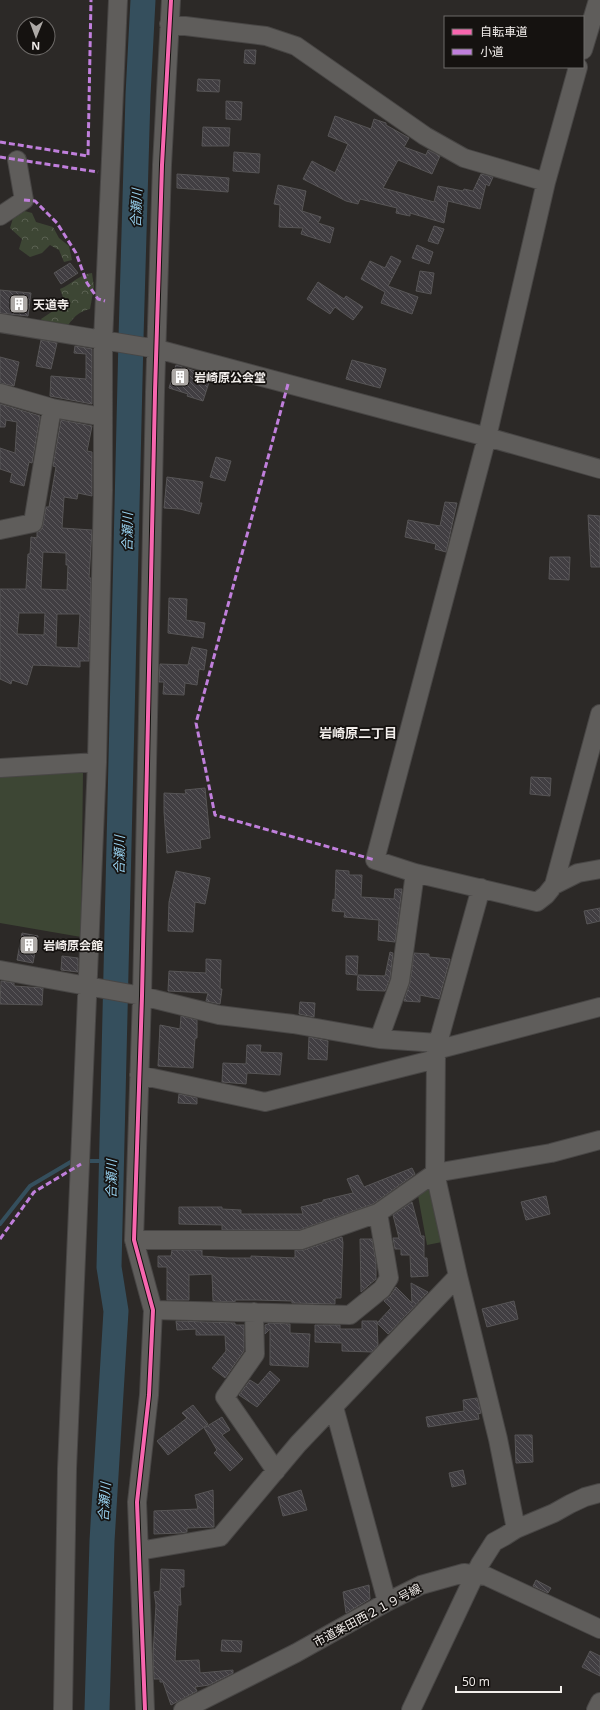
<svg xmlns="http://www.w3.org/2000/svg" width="600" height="1710" font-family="'Open Sans','Noto Sans JP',sans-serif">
	<defs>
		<pattern id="forest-crowns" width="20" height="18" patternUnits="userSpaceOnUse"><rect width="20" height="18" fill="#3d4634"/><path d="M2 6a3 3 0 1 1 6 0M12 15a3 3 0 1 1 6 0" fill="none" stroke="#5a6152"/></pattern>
		<pattern id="building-back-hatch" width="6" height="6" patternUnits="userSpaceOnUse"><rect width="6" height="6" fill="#413e42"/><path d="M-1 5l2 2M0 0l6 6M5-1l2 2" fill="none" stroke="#5d5a5d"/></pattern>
	</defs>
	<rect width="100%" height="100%" fill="#2c2927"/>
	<path fill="url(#forest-crowns)" d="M21,210L32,213L36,222L53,227L59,238L69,246L72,260L64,262L59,250L50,245L42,253L30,257L19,249L22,239L10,228L14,215Z
		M92,273L94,287L90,309C78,312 72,318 66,329L45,325L41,319L65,303L60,289C72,284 80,274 92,273Z"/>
	<path fill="#3d4634" d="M83,772L81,937L0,923V776Z
		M435,1180L447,1241L427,1245L417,1190Z"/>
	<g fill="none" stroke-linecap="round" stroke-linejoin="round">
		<path stroke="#354f5d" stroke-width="4" d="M85,1161H112
			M0,1224L30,1186L74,1160"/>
		<path stroke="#354f5d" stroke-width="25" d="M97,1710L102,1541L116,1311L109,1267L131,338L138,95L143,0"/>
	</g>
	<path fill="url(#building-back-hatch)" stroke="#575556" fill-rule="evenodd" d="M245,50H256L255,64L244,63Z
		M198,79L220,80L219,92L197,91Z
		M226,101L242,102L241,120L226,119Z
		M335,116L371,129L374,119L386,123V125L409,138L404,147L426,155L428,150L440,156L432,174L398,160L383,188L434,202L438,186L463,191L464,189L473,191L481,174L493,177L489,186L486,184L480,209L448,201L444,223L410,213V216L396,213L397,208L360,199L358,204L346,201L303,179L312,161L335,173L348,144L328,136Z
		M203,127L230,128L229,146H202Z
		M234,152L260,154L259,173L233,171Z
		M177,174L229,178L228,192L177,188Z
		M278,185L306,191L302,211L321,217L318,223L334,228L330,243L301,234L303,228L279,227L280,205L274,204Z
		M434,226L444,229L438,244L428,241Z
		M417,245L433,252L429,264L412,258Z
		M391,256L401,261L388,286L418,297L412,314L381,303L385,292L361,279L370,261L385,268Z
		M70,263L78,273L61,284L54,273Z
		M420,271L434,273L431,294L416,291Z
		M318,282L344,299L346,296L363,307L353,320L335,307L330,314L307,299Z
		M0,290L31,293L28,316L0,313Z
		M41,340L57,343L51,369L36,366Z
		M75,346L92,349V404L50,396L51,376L86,379V354L74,353Z
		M0,357L19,362L14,386L0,383Z
		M352,360L386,369L380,388L346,379Z
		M176,365L211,376L203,401L187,396L188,394L169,388Z
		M0,404L40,416L32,463L29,462L24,486L10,482L12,473L0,469V448L15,453L17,422L6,420L5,427H0Z
		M61,420L92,426L87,451L92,452V496L78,493L77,499L64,497L62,528L92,530L89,578H91L89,661H80V667L33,665L27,685L12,680L11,684L0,679V589H26L28,554H30L31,537L37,538V532L41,530L43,525L46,507H49L56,467L53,466ZM43,552L66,553V565H68L67,590L41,589ZM19,613H45L44,635L17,634ZM57,614H80L78,648L56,647Z
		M216,457L231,461L225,481L210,477Z
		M167,477L203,482L199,503H202L199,514L180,509L164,508Z
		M445,502L457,503L446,552L435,549L436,544L405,537L408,520L440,526Z
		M588,515L600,516V567H591Z
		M550,557H570L569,580L549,579Z
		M169,598L187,599L186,620L205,623L203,638L168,633Z
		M192,647L207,650L204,670L199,669L197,685L185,683L184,695L163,694L164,682H159L160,664L188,665Z
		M531,777L551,778L550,796L530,794Z
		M205,788L210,838L200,840L201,848L167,853L164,812V793L186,794L185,790Z
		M336,870L349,871V875H362L361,897L394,899L395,889H402L395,942L378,940L379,920L344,917L345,912L332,911L333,899L335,900Z
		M176,871L210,878L205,904L195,902L193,932L168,931L169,902Z
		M600,908V921L587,924L584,911Z
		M22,933L38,936L33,963L17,960Z
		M390,952L393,953L390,978L385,991L357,990L358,975L385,976Z
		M414,953L429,954V957L450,959L439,999L420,995V1002L404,1001L410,983Z
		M62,956L78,958V972L61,970Z
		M346,956H358L357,975L346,974Z
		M206,959L221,960L220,989H222L220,1004L206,1001L208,993L168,991L169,971L206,973Z
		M1,981L14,983V986L43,988L42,1005L0,1004Z
		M300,1002L315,1003L314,1017L299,1014Z
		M181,1016L197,1020V1038H195L193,1068L158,1066L160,1025L180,1029Z
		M309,1037L328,1041L327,1060L308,1059Z
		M247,1045H261L260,1052L282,1053L280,1075L247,1073L246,1084L222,1082L223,1063L246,1064Z
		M179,1094L197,1098V1104L178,1103Z
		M412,1168L415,1174L373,1204L299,1230H222V1225L179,1224V1207H222V1209L241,1210V1214H303L301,1207L323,1202V1200L353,1193L347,1179L358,1175L364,1187Z
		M546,1196L550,1214L526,1220L521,1202Z
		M412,1202L421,1236H424V1258H427L428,1276L411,1277L410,1255H401V1249H395L393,1238H399L393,1215Z
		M342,1237L343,1243L341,1298H335V1304L292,1303V1301L257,1300H235V1302L213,1301L212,1274L189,1275V1300H167V1267H158V1256H171L172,1250H202V1256L228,1258H251V1256L295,1258V1250H304Z
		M360,1239H372L376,1262V1279L361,1292Z
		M411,1283L428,1292L388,1334L377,1323L378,1345L372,1352L342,1351V1343L315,1342V1325H340V1329H362V1321H377V1323L391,1308L384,1301L391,1295L396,1287L412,1303Z
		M514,1301L518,1319L487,1327L482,1309Z
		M176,1321L235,1323V1325H244V1351L225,1378L212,1368L226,1351L225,1335H196V1329L177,1330Z
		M270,1323L290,1324V1333L310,1334L308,1367L270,1365V1329L265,1334V1325Z
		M270,1371L280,1380L257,1407L239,1395L250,1380L258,1385Z
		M477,1398L481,1413L478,1414L479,1419L428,1427L426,1417L464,1411L463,1400Z
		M193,1405L208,1424L168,1455L157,1441L187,1418L182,1413Z
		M222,1417L230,1430L222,1435L243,1459L230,1471L214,1453L217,1450L204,1428Z
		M515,1435H532L533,1462L516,1463Z
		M463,1470L466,1484L452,1487L449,1473Z
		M213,1490L214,1527L187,1528V1532L180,1533L154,1534V1511L198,1509L195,1495Z
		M301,1490L307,1510L283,1516L278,1497Z
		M161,1569L184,1570V1587H180L181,1605H178L175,1661L199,1660L200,1673L233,1670V1673L209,1685L195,1687L197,1691L171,1705L163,1682H160V1679H154L153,1655L156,1605L154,1592L160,1591Z
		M536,1580L551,1588L548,1593L533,1586Z
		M369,1585L370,1599L346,1613L343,1592Z
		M222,1640L242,1641L241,1652L221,1651Z
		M590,1651L600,1656V1676L582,1667Z"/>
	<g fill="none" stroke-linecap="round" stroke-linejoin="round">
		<g stroke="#484645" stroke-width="20">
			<path id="minor" d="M169,24L266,36L296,46L425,136L464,158L546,182
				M583,50L598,0
				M578,67L546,182L487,437L375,860L415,873L537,902L546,895L554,885L600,714
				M0,216L24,200L17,160
				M0,323L157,349L487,437L600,469
				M0,393L52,408L103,417
				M0,530L33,523L52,408
				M0,768L97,762
				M554,885L578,873L600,869
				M481,888L436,1050L435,1173L458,1276L498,1439L516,1529
				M0,970L142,996L219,1015L293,1024L379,1039L400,981L415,873
				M379,1039L438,1043
				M436,1050L600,1007
				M139,1075L265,1102L436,1059
				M134,1240H301L378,1213L435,1173L551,1153L600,1140
				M153,1310L350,1315L382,1289L389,1278L378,1213
				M254,1312L255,1354L225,1397L276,1471
				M334,1407L387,1602
				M139,1551L220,1537L298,1444L458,1276
				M63,1710L67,1469L97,762L103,490V341L118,0
				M145,1710L137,1502L149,1395L153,1310L134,1240L142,996L155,392L162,165L171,0
				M183,1710L296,1653L387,1602L421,1585L464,1573L486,1576L600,1629
				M411,1710L480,1564L494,1542L505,1536L516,1529L554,1513L570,1504L585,1497L600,1493
				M596,1710L600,1702"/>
		</g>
		<use href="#minor" stroke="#5f5d5b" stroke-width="18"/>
		<path stroke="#c07fdc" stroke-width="3" stroke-dasharray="6 3" stroke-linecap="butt" d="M0,142L88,156L91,0
			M0,157L98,172
			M24,200L35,201L57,223L76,253L87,283L98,299L105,301
			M288,384L196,723L215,815L375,860
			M0,1239L34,1192L81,1164"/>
		<g stroke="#151210" stroke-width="6">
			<path id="cycleway" d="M145,1710L137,1502L149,1395L153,1310L134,1240L142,996L155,392L162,165L171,0"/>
		</g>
		<use href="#cycleway" stroke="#f766af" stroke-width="4"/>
	</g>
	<defs>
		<g id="building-square" transform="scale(1)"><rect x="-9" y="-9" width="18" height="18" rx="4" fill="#ada9a6" stroke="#151210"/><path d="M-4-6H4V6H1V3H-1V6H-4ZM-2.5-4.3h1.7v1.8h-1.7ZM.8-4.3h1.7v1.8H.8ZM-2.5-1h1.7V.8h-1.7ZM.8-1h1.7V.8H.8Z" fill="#fff"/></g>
	</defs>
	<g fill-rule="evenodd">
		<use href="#building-square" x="19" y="304"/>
		<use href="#building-square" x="180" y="377"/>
		<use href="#building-square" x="29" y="945"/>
	</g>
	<g text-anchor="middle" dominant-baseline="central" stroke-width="3.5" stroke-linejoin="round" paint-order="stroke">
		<g font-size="12" font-weight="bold" fill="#f2eeeb" stroke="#151210" text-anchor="start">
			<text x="33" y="304">天道寺</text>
			<text x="194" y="377">岩崎原公会堂</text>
			<text x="43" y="945">岩崎原会館</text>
		</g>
		<g font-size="12" fill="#f2eeeb" stroke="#151210">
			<text transform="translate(367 1615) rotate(-28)">市道楽田西２１９号線</text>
		</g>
		<g font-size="13" font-style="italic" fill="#98d1ef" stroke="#151210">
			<text transform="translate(136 208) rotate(-88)">合瀬川</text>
			<text transform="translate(127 532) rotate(-89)">合瀬川</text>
			<text transform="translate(119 855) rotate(-89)">合瀬川</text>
			<text transform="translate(111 1179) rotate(-89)">合瀬川</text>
			<text transform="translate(104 1502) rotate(-86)">合瀬川</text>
		</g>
		<g font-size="13" font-weight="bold" fill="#f2eeeb" stroke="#151210">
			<text x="358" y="733">岩崎原二丁目</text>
		</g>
	</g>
	<rect x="444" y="16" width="140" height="52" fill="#151210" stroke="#6d6a68"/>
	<rect x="452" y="29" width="20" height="6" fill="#f766af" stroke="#6d6a68"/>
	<text x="480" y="36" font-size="12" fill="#f2eeeb">自転車道</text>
	<rect x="452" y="49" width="20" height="6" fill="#c07fdc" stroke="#6d6a68"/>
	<text x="480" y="56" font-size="12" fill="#f2eeeb">小道</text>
	<g transform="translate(36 36) rotate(181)"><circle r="19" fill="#151210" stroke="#6d6a68"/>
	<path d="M0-3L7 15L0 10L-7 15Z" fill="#ada9a6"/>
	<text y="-6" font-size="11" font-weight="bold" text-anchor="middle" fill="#f2eeeb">N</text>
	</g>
	<path d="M456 1686v6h105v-6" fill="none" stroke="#f2eeeb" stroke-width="2"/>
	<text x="462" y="1686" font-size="12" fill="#f2eeeb" stroke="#151210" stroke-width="3" paint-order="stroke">50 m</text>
</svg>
